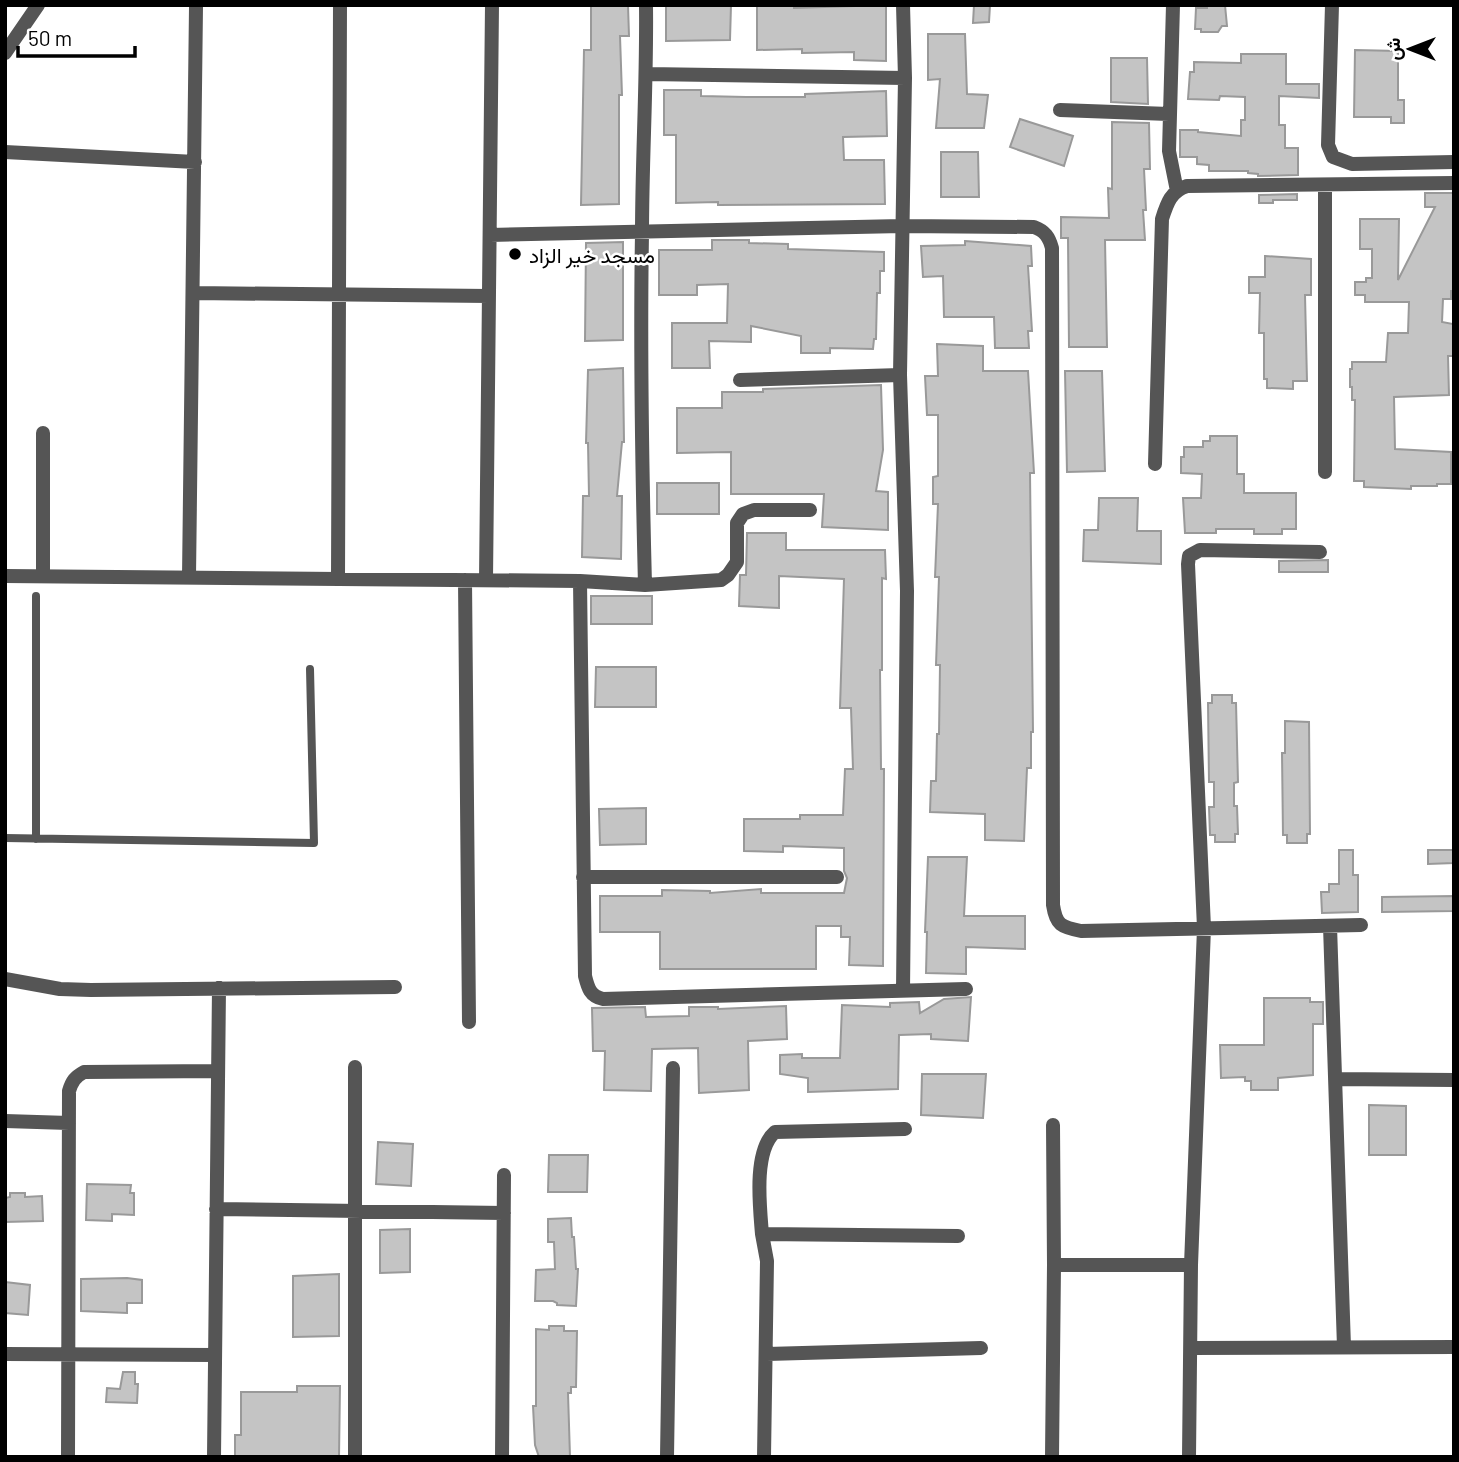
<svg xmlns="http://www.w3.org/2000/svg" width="1459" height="1462" font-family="Barlow,Vazirmatn,sans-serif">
	<rect width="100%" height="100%" fill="#fff"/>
	<path fill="#c4c4c4" stroke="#999" stroke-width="2" d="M591,5H628L629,36H620L622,95H619V204L581,205L584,50H591Z
		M666,5H731L730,40L666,41Z
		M757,5H794V8L886,5V61L854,60V52L802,53V49L757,50Z
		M974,5H990L989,22L973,23Z
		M1207,5H1225L1227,26H1222L1218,32H1201V29H1195L1196,8H1207Z
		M928,34H965L967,94L988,95L984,128H936L940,79L928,80Z
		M1355,50L1398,51V100H1404V123H1391V117H1354Z
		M1241,54H1286V84H1319V98L1279,96V125H1285V148H1298V175L1258,176V174L1248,173V171H1209V165L1197,164V157H1180V130H1198V132L1241,136V120H1245V97L1220,96L1219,100L1188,99L1190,72H1194V62L1241,63Z
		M1111,58H1147L1148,104L1111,102Z
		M664,90H701V96L746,97H805V94L886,91L887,136L843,137L844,160H884L885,204L718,205V202L676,203V135H664Z
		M1020,119L1073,136L1064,166L1010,147Z
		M1112,122L1149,123L1150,169H1144L1146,210H1143L1145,240H1105L1107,347H1069L1068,238H1061V217L1109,218L1108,188L1112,189Z
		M941,152H978L979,197H941Z
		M1425,193H1454V291H1451V299H1443L1442,322L1453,324L1454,356H1448L1449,395L1394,397L1395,449L1451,452V484H1437V486H1411V489L1364,487V481H1354L1355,400H1352V387H1350V369H1352V362H1386L1388,333H1408L1409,302H1365V295H1355V282H1366V278H1372V249H1360V219H1399L1398,280L1435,207H1425Z
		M1297,194V200H1273V203H1259V195Z
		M712,240H749V243L788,244V249L884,252V271H880V293H877L876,339H874L873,349L830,348V353H801V336L751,326V342L709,341L710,368H672V323H727L728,284L697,285V295H659V250H712Z
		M965,241L1031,246L1032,266H1028L1032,331H1028L1029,348H995L994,317H944L943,276L923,277L921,246L965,245Z
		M623,242V340L585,341L586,243Z
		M1265,256L1311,259V295H1305L1307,381H1293V389L1267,388V379H1264V333H1259L1260,293H1249V277H1265Z
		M937,344L983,346V371H1028L1034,473H1030L1033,732H1031V768H1027L1024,841L985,840V814L930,812L931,781H936L937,734H939L940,665H936L939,577H935L938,504H933V477L938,476V415H927L925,376H938Z
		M623,368L624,442H622L617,496H622L621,559L582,557L583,496H589L588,443H586L588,370Z
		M1065,371H1102L1105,471L1067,472Z
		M881,385L883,450L876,491L888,492V530L822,527L824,494H731V452L677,453V408H722V392H763V389Z
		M1210,436H1237V474H1244V493H1296V529H1282V534H1254V529H1216V533H1185L1183,498H1201L1202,474L1181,473V457H1184V447H1203V441H1210Z
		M657,483H719V514H657Z
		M1099,498H1138L1137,531H1161V564L1083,561L1084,530H1098Z
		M747,533H786V550H885L886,579L882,578V670H880L881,769H884L883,966L849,965L850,937H841V926H816V969H660V932H600V896H662V890L710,891V893L761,889V893H844L847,878L844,871V848L783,846V852L744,851V819H800V815H843L845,769H853L851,708H840L844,579L779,576V608L739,606L740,575H746Z
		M1328,560V572H1279V561Z
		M591,596H652V624H591Z
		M596,667H656V707H595Z
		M1212,695H1232V703H1236L1238,782L1234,783V806H1237L1238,834H1235V842H1215V835H1210L1209,807H1214V782H1209L1208,703H1212Z
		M1285,721L1309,722L1310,834H1307V843H1287V835H1283L1282,753H1285Z
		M646,808V844L600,845L599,809Z
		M1339,850H1353V875H1358V912L1322,913L1321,892H1329V884H1339Z
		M1428,850H1454V863L1428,864Z
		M928,857H967L964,916H1025V949L966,947V974L926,973L927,932H925Z
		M1454,896V911L1382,912V897Z
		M971,997L968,1041L931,1039V1034L899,1035L898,1089L808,1092V1078L780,1074V1055L802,1054V1058H840L842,1005L890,1007V1003L919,1002L920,1013L944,999Z
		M1264,998H1310V1002H1323V1024H1313V1075L1278,1078V1090H1251V1081H1245V1077L1221,1078L1220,1045H1264Z
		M786,1006L787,1039L748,1041L749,1090L699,1093L698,1048L652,1049L651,1091L604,1090L605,1051H593L592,1008L645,1007L646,1017L689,1016V1007H718V1009Z
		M922,1074H986L983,1118L921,1115Z
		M1369,1105L1406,1106V1155H1369Z
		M378,1142L413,1144L411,1186L376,1184Z
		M549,1155H588L587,1192H548Z
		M87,1184L131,1185L130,1193H134V1215L112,1214V1221L86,1220Z
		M10,1193H25V1197L42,1196L43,1221L5,1222V1198L10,1197Z
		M571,1218L572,1237H574L576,1269H578L576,1306L557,1305V1303L553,1301H535L536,1270L555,1269L554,1242H548V1219Z
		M410,1229V1272L380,1273V1230Z
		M339,1274V1336L293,1337V1276Z
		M127,1278L142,1280V1303H127V1313L81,1311V1279Z
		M5,1282L30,1285L28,1315L5,1313Z
		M549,1326H564V1331H577L576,1387H571V1393H568L570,1457H539L535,1445L533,1406H536V1329L549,1330Z
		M123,1372H135V1384H138L137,1403L106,1402L107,1388L120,1389Z
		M297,1386H340L339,1457H235V1435H241V1392H297Z"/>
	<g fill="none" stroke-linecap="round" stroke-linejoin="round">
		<path stroke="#555" stroke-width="8" d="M36,596V839
			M5,838L314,843L310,669"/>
		<path stroke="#555" stroke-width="14" d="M1173,5L1169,151L1177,191
			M1332,5L1328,145L1333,157L1352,164L1454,162
			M5,53L38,5
			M647,74L905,78
			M1060,110L1169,114
			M5,152L195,162
			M1325,185V472
			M490,235L902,226L1034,227C1045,231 1049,237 1052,248L1053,905C1056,925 1061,927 1081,931L1361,925
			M193,293L489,296
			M740,380L900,375
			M1155,464L1162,219C1167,203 1171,191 1187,186L1454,183
			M5,576L580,581L645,585L721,580L728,575L737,562V523L743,514L754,510H810
			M43,576V433
			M189,577L196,7
			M338,579L340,5
			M465,580L469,1022
			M486,580L492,5
			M580,581L585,976C588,988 590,996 603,999L966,989
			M645,585C642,468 640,351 642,234C642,158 647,82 646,5
			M583,877H837
			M1330,926L1344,1347
			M5,979L60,989L91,990L395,987
			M903,991L907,591L900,375L905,78L903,5
			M1335,1079L1454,1080
			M5,1121L69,1123
			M1053,1125L1054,1265H1191
			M216,1209L504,1213
			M762,1234C760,1208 753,1151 775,1132L905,1129
			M1191,1348L1454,1347
			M5,1354L215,1355
			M767,1354L981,1348
			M68,1457L69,1091C72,1081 75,1077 84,1072L217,1071
			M214,1457L219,988
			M355,1457V1067
			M502,1457L504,1175
			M667,1457L673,1068
			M764,1457L767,1261L762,1234L958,1236
			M1052,1457L1054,1265
			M1189,1457L1191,1265L1204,928L1188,564L1189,556L1200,550L1320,552"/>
	</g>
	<circle fill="#000" stroke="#fff" stroke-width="2.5" cx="515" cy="254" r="7"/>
	<g text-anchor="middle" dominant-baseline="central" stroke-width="5" stroke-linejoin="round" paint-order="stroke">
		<g font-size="21" fill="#000" stroke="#fff" text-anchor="start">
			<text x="529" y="254">مسجد خير الزاد</text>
		</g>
	</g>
	<rect width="1459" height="1462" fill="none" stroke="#000000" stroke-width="14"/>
	<g transform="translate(1410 49) rotate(270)" stroke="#ffffff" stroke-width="5" paint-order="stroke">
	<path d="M0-5L12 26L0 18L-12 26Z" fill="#000000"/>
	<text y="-10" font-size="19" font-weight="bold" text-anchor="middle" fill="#000000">ش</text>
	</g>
	<path d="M18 46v10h117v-10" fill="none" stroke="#000000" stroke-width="3.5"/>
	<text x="28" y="46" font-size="21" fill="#000000" stroke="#ffffff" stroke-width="5" paint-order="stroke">50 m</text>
</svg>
